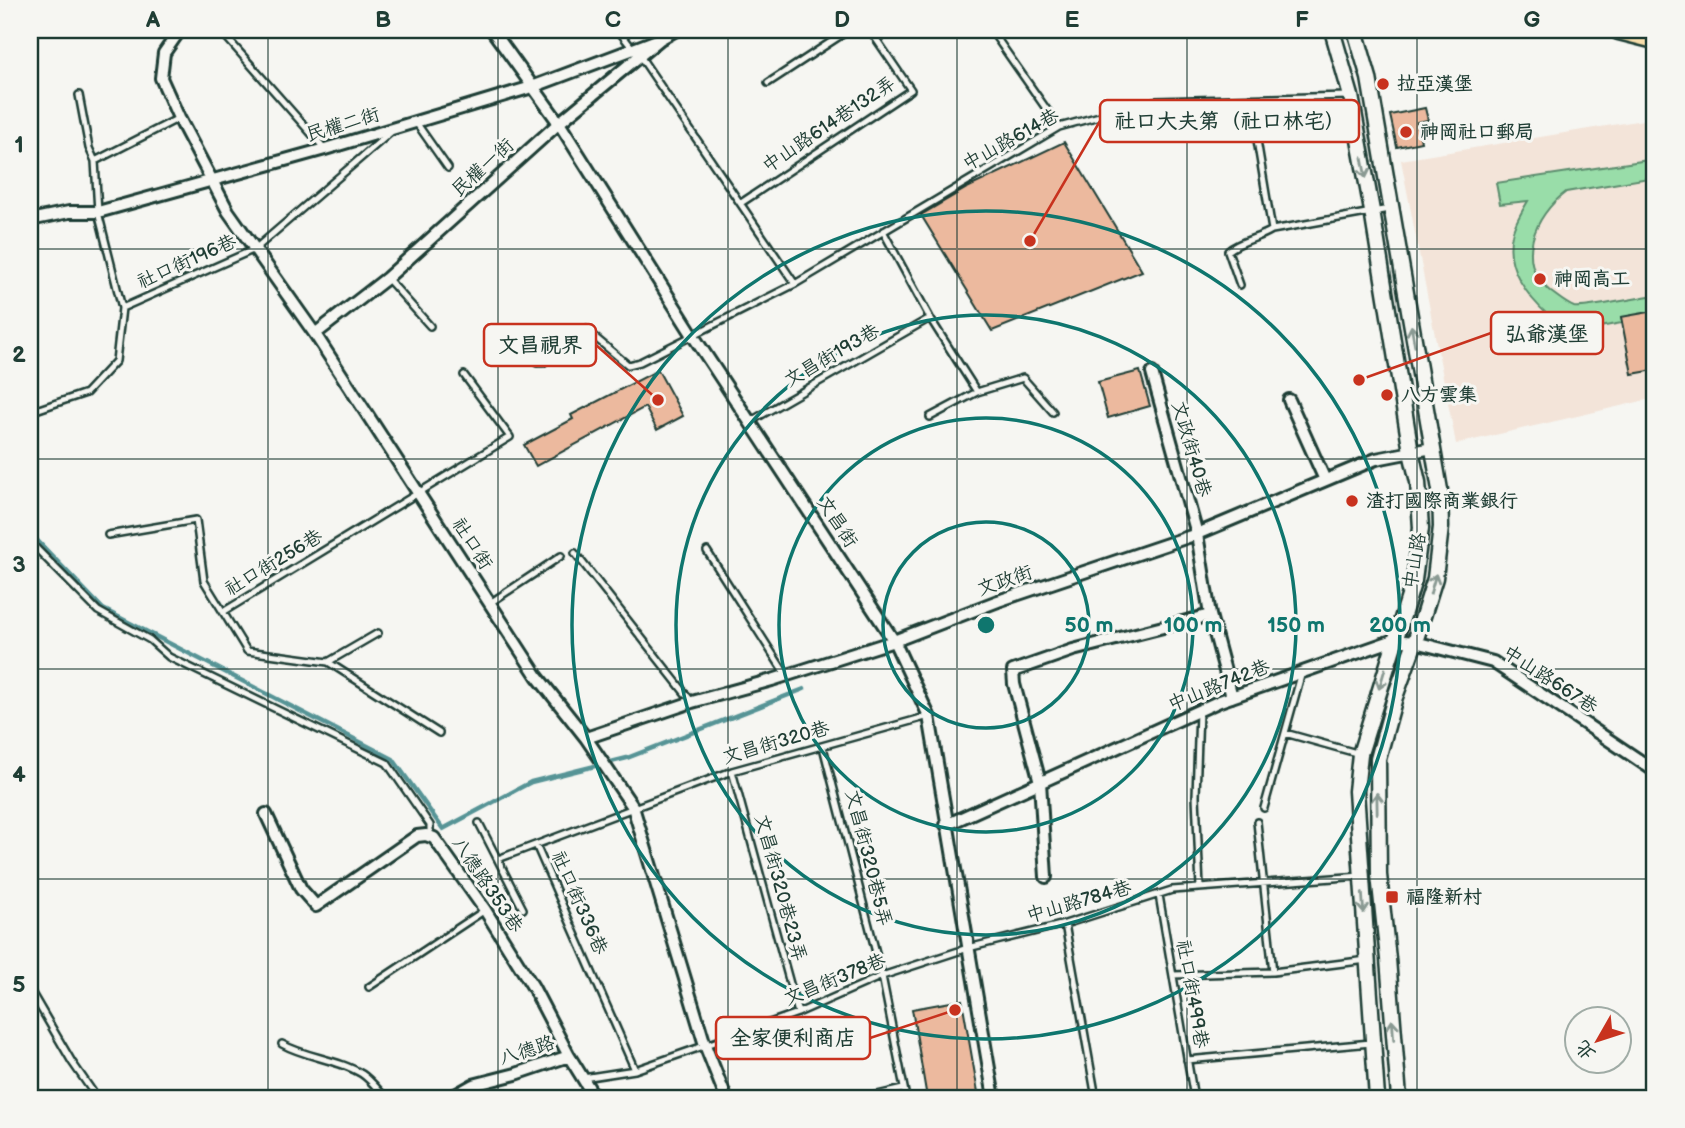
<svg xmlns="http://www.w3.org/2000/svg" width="1685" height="1128" font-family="'Balsamiq Sans','LXGW WenKai TC',sans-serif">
	<rect width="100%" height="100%" fill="#f6f6f2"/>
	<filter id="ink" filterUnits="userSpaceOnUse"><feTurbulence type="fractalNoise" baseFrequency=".0143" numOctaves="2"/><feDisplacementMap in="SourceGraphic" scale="14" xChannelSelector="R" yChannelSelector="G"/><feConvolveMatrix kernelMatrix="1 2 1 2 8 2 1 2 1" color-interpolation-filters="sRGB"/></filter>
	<g filter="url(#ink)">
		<path fill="#f3e4d9" d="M1655,118V398L1456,444L1401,160Z"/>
		<path fill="#99dda9" stroke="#5c8d6e" stroke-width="2" d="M1655,159V177L1566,192C1534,216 1514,262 1551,292C1558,297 1566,304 1574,307C1583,309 1642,297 1655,295V317L1528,340L1521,321L1549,316C1528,297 1504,267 1512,235C1514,224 1522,211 1528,201L1500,204L1496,183Z"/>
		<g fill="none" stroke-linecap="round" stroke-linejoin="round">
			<path stroke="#579496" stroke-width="4.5" d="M30,533L103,609L393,759L443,829L531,782L627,758L804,689"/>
		</g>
		<path fill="#ecb99e" stroke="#1f3d34" stroke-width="2" d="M1425,108L1428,120L1417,122L1421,142L1397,147L1390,115Z
			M1064,142L1142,271L992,331L921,215L967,188Z
			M1655,311V370L1632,374L1621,317Z
			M658,370L683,416L657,430L645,407L536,466L524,445L573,419L571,415Z
			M1140,371L1150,406L1108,418L1098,382Z
			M962,1000L979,1098H927L912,1009Z"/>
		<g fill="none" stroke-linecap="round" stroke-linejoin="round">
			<g stroke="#1f3d34" stroke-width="10">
				<path id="service" d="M220,30L324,148
					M618,30L633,49
					M991,30L1059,127
					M640,56L795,284
					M768,83L849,30
					M1250,98L1272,230
					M415,121L448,168
					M95,161L179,118
					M741,203L911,90L870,30
					M883,231L930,318L977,392
					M387,278L430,326
					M1240,285L1228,251C1241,240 1258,239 1272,230L1389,209
					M122,308L255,249L391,132
					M504,339L537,363H543L574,335L585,329L628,365L640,362L795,284L1059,127L1155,101L1348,96
					M30,412L86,393L116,361L122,308L98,212L95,161L89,148L79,95
					M930,417L977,392L1023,378L1053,412
					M751,421L930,318
					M108,535L196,520L204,581L247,651L328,662L439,733
					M30,542L98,611L150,640L169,657L387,763L430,825V835
					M707,551L786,675
					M575,553L692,702
					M490,603L561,556
					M223,612L510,437L464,375
					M328,662L378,633
					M1199,711L1196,796L1200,888
					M1285,733L1360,754
					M823,747L882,976L906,1098
					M732,771L798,1013
					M1264,808L1302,672
					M1257,822L1273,972
					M479,823L523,909
					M536,845L635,1070
					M498,859L732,771L929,716
					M1159,895L1194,1098
					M1065,924L1096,1098
					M1173,975L1273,972L1367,960
					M369,987L485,910
					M30,990L72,1062L97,1098
					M282,1044C307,1058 338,1059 362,1074C371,1080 378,1090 386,1098
					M1187,1060L1371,1043
					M583,1078L635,1070L798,1013L882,976L968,948L1065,924L1172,890L1361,876
					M864,1098L903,1089"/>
			</g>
			<g stroke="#1f3d34" stroke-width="16">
				<path id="minor" d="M180,30L164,53L161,78L179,118L228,211L315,334L537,676L586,738L633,807L705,1045L726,1098
					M492,30L559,123L694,337L894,641L929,716L994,1098
					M30,220L69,212H98L325,149L532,87L660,39
					M315,334L387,278L559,123L660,39L676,30
					M1152,373L1197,534L1210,615L1232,697
					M1289,400L1325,480
					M586,738L692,702L772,680L894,641L998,601L1197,534L1376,459L1432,448
					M266,814L301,889L316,906L417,836L426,835L434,838L485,910L533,987L569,1056
					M946,825L1220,701L1394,640L1415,642L1493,662L1655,771
					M1046,877L1040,782L1014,684L1013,671L1073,650L1210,615
					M450,1098L473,1085L516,1074L569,1056L595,1098"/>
			</g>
			<g stroke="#1f3d34" stroke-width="19">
				<path id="tertiary" d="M1332,30L1351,96L1372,211L1411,452L1418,482L1421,528L1414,580L1360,754L1356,791L1377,1098
					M1355,30L1369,78L1440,490L1441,527L1435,578L1415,642L1395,697L1378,759L1379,875L1388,959L1399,1098"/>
			</g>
			<g stroke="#1f3d34" stroke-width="23">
				<path id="primary" d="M1619,30L1655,39"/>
			</g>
			<use href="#service" stroke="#f6f6f2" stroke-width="5"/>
			<use href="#minor" stroke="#f6f6f2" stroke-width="10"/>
			<use href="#tertiary" stroke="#f6f6f2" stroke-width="14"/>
			<use href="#primary" stroke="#f8deab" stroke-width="18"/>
		</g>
		<defs><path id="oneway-shaft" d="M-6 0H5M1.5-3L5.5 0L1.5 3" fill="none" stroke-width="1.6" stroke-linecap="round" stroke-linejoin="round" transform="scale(1.75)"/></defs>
		<g stroke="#8a9a93">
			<use href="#oneway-shaft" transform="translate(1364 168) rotate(79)"/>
			<use href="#oneway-shaft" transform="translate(1413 336) rotate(-100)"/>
			<use href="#oneway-shaft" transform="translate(1433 584) rotate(-74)"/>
			<use href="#oneway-shaft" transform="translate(1382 679) rotate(107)"/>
			<use href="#oneway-shaft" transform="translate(1377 803) rotate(-91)"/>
			<use href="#oneway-shaft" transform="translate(1363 903) rotate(86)"/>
			<use href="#oneway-shaft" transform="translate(1393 1030) rotate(-94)"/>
		</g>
	</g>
	<path fill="none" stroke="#1f3d34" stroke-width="2" stroke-opacity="0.55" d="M268,30V1098M498,30V1098M728,30V1098M957,30V1098M1187,30V1098M1417,30V1098M30,249H1655M30,459H1655M30,669H1655M30,879H1655"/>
	<g fill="none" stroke="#0f766e" stroke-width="3.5">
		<circle cx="986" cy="625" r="103"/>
		<circle cx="986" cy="625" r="207"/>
		<circle cx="986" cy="625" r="310"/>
		<circle cx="986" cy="625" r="414"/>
	</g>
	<g fill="#c8321e" stroke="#f6f6f2" stroke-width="2.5">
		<circle cx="1383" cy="84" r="7"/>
		<circle cx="1406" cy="132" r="7"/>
		<circle cx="1540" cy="279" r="7"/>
		<circle cx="1387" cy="395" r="7"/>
		<circle cx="1352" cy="501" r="7"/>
		<rect x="1385" y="890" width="14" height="14" rx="3.5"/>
	</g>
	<g text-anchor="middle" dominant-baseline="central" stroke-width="6" stroke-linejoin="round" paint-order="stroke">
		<g font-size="19" font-weight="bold" fill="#1f3d34" stroke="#f6f6f2" text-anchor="start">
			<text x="1397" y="84">拉亞漢堡</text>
			<text x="1420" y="132">神岡社口郵局</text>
			<text x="1554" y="279">神岡高工</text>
			<text x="1401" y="395">八方雲集</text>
			<text x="1366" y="501">渣打國際商業銀行</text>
			<text x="1406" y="897">福隆新村</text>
		</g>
		<g font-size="19" fill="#1f3d34" stroke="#f6f6f2">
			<text transform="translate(343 125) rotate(-17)">民權二街</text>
			<text transform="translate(829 125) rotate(-34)">中山路614巷132弄</text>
			<text transform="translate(1011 140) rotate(-29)">中山路614巷</text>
			<text transform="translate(483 168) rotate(-42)">民權一街</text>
			<text transform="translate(187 262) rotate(-24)">社口街196巷</text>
			<text transform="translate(832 356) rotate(-30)">文昌街193巷</text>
			<text transform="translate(1191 449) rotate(74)">文政街40巷</text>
			<text transform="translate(837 522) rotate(57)">文昌街</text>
			<text transform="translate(472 544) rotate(57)">社口街</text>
			<text transform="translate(1415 561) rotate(-80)">中山路</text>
			<text transform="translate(274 563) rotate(-31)">社口街256巷</text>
			<text transform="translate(1005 581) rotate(-19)">文政街</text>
			<text transform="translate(1550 680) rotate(33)">中山路667巷</text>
			<text transform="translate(1219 686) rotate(-22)">中山路742巷</text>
			<text transform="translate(776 743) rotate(-16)">文昌街320巷</text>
			<text transform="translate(868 858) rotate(76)">文昌街320巷5弄</text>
			<text transform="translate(487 885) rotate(56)">八德路353巷</text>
			<text transform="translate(780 888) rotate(75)">文昌街320巷23弄</text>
			<text transform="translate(1079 902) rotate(-16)">中山路784巷</text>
			<text transform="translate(579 903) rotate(66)">社口街336巷</text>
			<text transform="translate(835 980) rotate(-22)">文昌街378巷</text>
			<text transform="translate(1192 994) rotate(80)">社口街499巷</text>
			<text transform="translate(527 1051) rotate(-18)">八德路</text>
		</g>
	</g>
	<circle cx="986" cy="625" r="10" fill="#0f766e" stroke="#f6f6f2" stroke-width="3.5"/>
	<g font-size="21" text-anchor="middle" font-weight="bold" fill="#0f766e" stroke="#f6f6f2" stroke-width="6" stroke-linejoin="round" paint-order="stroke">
		<text x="1089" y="632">50 m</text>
		<text x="1193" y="632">100 m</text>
		<text x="1296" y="632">150 m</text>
		<text x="1400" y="632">200 m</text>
	</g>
	<path fill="none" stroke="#c8321e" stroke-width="2.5" d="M1030 241L1100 121M1359 380L1491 333M658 400L596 345M955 1010L870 1038"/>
	<g fill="#c8321e" stroke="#f6f6f2" stroke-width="2.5">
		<circle cx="1030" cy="241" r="7"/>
		<circle cx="1359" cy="380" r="7"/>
		<circle cx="658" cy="400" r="7"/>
		<circle cx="955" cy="1010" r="7"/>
	</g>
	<g fill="#f6f6f2" stroke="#c8321e" stroke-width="2.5">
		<rect x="1100" y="100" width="259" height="42" rx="7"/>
		<rect x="1491" y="312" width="112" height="42" rx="7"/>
		<rect x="484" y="324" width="112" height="42" rx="7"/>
		<rect x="716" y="1017" width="154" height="42" rx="7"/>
	</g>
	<g font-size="21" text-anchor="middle" font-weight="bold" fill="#1f3d34">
		<text x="1230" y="128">社口大夫第（社口林宅）</text>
		<text x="1547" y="341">弘爺漢堡</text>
		<text x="540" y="352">文昌視界</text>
		<text x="793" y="1045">全家便利商店</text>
	</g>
	<rect width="1685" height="1128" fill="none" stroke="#f6f6f2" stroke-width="77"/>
	<g transform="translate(1598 1040) rotate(231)"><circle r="33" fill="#f6f6f2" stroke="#a0aca6" stroke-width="2"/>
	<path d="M0-5L12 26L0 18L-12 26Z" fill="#c8321e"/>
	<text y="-10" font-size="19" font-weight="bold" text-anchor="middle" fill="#1f3d34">北</text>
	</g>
	<rect x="38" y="38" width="1608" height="1052" fill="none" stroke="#1f3d34" stroke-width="2.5"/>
	<g font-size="23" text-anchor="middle" font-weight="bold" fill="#1f3d34">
		<text x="153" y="27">A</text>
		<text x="383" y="27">B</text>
		<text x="613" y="27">C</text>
		<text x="842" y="27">D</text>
		<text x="1072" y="27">E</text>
		<text x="1302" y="27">F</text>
		<text x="1532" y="27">G</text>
		<text x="19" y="152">1</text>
		<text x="19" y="362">2</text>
		<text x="19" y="572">3</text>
		<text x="19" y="782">4</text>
		<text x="19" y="992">5</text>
	</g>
</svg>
